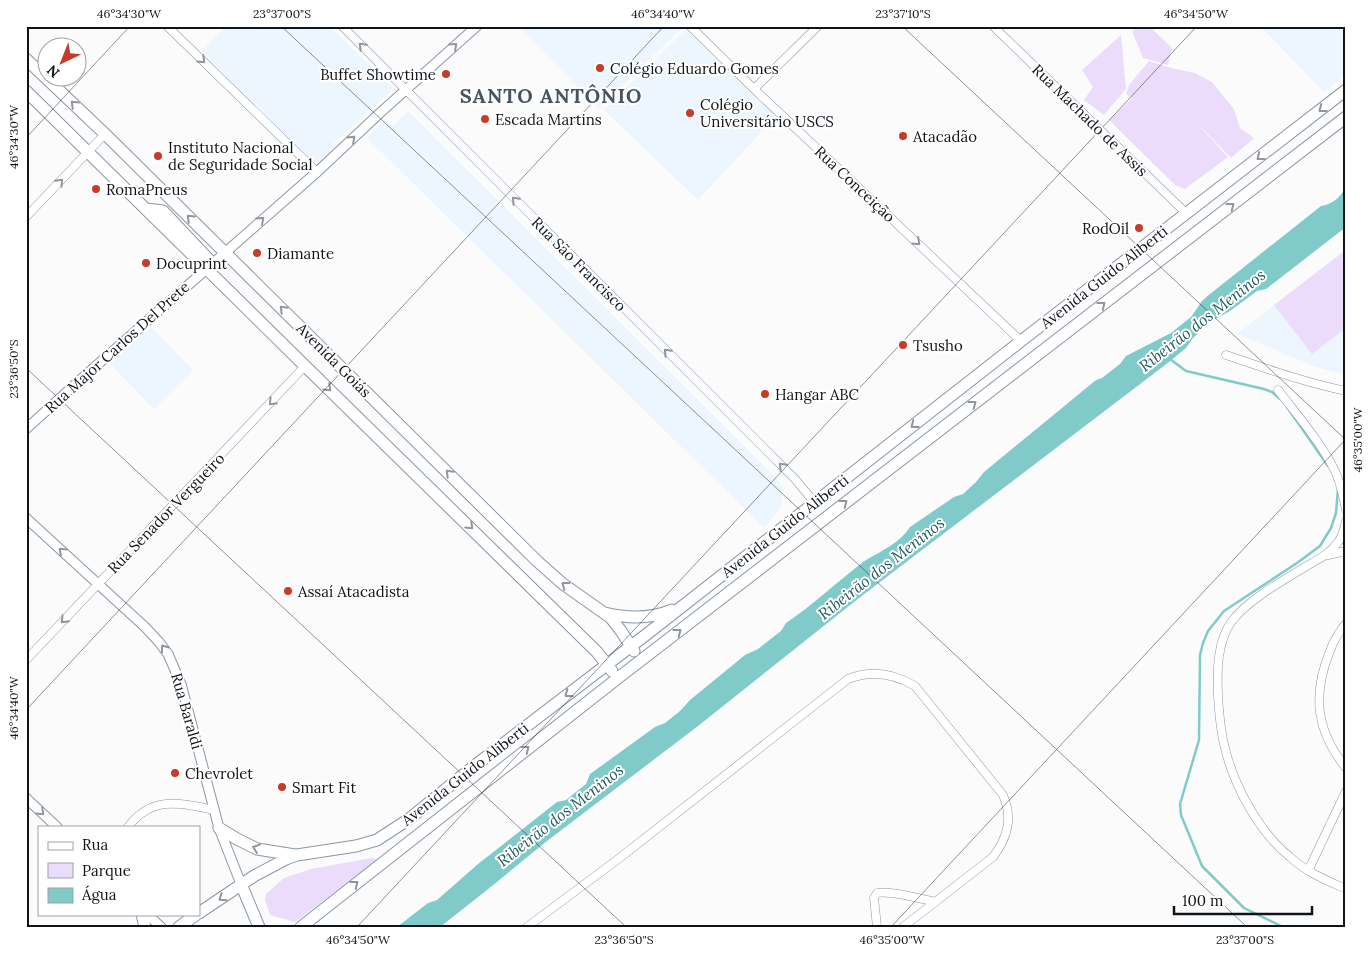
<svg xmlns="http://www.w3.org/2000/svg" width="1372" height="953" font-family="Lora,serif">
	<rect width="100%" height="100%" fill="#fbfbfb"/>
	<path fill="#edf5fe" d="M226,26H329L392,87L390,92L333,144L336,148L317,165L202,51Z
		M517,26H680L682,28L599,108Z
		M1260,26H1346V74L1324,92Z
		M685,30L776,116L698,200L604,110Z
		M408,111L777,479L784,490L780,508L764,528L367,138L384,120L392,127Z
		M1346,249V375L1314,366L1237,334Z
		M148,324L193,370L154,409L108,362Z"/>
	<path fill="#ebdcfb" d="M1139,26H1149L1172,48L1168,65L1143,58L1132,31Z
		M1121,35L1126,89L1104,115L1084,100L1093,87L1082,70Z
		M1149,61L1171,68L1195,73L1212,82L1234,109L1240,128L1254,138L1231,158L1190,116L1228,157L1185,189L1175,185L1109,120L1132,98L1126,94L1129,85Z
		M1346,250V328L1312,354L1274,305Z
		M372,858L377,860L295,922L270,915L265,900L266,894L284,878L311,869Z"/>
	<path fill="#80cbc9" d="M1346,186V227L1266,289L1257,291L1230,311L1210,322L1193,338L1186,348L1169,362L859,598L698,726L547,841L487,890L440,927H397L428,903L437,900L478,864L557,802L566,800L586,784L590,774L655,727L665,723L680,711L690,700L745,655L758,649L781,631L786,623C813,605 837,582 863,562C880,551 898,545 910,527L954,497L963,494L976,482L984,472L1096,380L1102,378L1120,364L1126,356L1171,333L1191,317L1202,301L1210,294L1321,206C1332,205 1342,196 1346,186Z"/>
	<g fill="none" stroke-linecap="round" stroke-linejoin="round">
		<path stroke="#80cbc9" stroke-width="2.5" d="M1170,359L1186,371L1264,389L1272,392L1280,399
			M1287,407L1328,466
			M1283,927L1244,908L1202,866L1181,815L1180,804L1199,740L1200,655L1203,643L1208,631L1224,611L1297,563L1320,546L1331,528L1336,513L1338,489"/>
		<g stroke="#8997a6" stroke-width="9">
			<path id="minor" d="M167,26L317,172
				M342,26L795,479L815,503
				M690,26L754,89L1021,341
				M993,26L1187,214
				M754,89L818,26
				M26,217L105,134
				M1226,355C1267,369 1304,382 1346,391
				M1278,390C1297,415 1320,441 1334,469C1341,482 1343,496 1346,510
				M1346,521C1344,529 1343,536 1338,542C1330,554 1317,560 1305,567C1282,581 1248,600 1232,621C1217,641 1217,671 1218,695C1219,712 1220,730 1225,748C1234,786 1259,832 1290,857C1306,872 1326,880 1346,889
				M1328,555L1346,551
				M1346,624L1343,627C1338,634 1333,642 1330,651C1312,695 1316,731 1346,768
				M26,660L305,366
				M128,827C152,795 181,803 214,810
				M1308,871L1346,791
				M527,927L617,860L848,679C871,670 893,673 915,686L1003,795C1013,818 1008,837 993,857L903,927
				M877,927L874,898L877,893C889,890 922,899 936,902"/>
		</g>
		<g stroke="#8997a6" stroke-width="11">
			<path id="tertiary" d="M26,429L80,380L317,172L381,112L477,26
				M26,518L145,627L159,642L168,654L181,684L219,828L241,884
				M26,798L57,827
				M147,914L161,927"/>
		</g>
		<g stroke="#8997a6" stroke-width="13">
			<path id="primary" d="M26,59L105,134L537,561L563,584L611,618L621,631L634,651
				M26,91L305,366L553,609L597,652L612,671
				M146,209L163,211L212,263
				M605,613C629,619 650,619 672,610
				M219,828L237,839L257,849L295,855
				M241,884L259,927
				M199,913L254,876L286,859L297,855L356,846L377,840L409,819L473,767L647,634L1021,341L1346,90
				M142,914L145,927
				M179,927L197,914
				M301,927L618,678L1346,117"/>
		</g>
		<use href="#minor" stroke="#fff" stroke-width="8"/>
		<use href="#tertiary" stroke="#fff" stroke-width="9"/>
		<use href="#primary" stroke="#fff" stroke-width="11"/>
	</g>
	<defs><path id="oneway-chevron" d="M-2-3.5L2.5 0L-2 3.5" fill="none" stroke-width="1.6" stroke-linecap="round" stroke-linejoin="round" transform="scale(1.25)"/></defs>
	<g stroke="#939598">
		<use href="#oneway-chevron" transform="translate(362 46) rotate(-135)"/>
		<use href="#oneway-chevron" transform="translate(454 46) rotate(-42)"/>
		<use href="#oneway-chevron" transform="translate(202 60) rotate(44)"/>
		<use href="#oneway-chevron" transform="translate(74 104) rotate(-136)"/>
		<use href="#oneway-chevron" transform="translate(1322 109) rotate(142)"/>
		<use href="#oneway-chevron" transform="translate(352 139) rotate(-43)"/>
		<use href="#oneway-chevron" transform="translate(1260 157) rotate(142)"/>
		<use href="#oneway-chevron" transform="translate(60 182) rotate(-46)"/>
		<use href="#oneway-chevron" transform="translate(515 200) rotate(-135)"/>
		<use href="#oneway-chevron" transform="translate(1231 206) rotate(-38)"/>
		<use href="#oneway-chevron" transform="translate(190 218) rotate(-136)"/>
		<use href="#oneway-chevron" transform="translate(261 220) rotate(-41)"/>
		<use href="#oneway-chevron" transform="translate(917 242) rotate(43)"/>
		<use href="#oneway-chevron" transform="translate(1102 305) rotate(-38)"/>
		<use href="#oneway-chevron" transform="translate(283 309) rotate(-135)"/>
		<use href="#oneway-chevron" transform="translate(667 352) rotate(-135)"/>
		<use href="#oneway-chevron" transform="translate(328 388) rotate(44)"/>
		<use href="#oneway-chevron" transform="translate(272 402) rotate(134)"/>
		<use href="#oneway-chevron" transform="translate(973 404) rotate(-38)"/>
		<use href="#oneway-chevron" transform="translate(914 425) rotate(142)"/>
		<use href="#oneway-chevron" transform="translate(782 466) rotate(-135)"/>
		<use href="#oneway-chevron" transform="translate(449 473) rotate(-135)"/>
		<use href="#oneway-chevron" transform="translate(844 503) rotate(-38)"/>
		<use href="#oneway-chevron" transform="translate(470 526) rotate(44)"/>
		<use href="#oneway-chevron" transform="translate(62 551) rotate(-137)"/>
		<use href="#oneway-chevron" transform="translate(565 585) rotate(-143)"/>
		<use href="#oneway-chevron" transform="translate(64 620) rotate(133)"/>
		<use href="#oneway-chevron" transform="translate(678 632) rotate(-38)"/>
		<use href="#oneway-chevron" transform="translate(164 648) rotate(-126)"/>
		<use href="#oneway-chevron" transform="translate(568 694) rotate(143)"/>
		<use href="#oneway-chevron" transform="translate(526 749) rotate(-38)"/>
		<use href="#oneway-chevron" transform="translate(41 812) rotate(43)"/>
		<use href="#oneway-chevron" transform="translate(256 848) rotate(-161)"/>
		<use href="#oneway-chevron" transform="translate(355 884) rotate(-38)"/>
		<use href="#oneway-chevron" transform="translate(222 898) rotate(146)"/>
	</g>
	<path fill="none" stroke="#0f1419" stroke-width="1" stroke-opacity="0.45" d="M281,26L1247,927M902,26L1346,440M26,138L130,26M26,368L626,927M26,710L664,26M357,927L1197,26M891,927L1346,439"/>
	<g fill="#c73b28" stroke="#fff" stroke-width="2">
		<circle cx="600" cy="68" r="5"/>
		<circle cx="446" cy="74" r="5"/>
		<circle cx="690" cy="113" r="5"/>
		<circle cx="485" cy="119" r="5"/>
		<circle cx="903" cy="136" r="5"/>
		<circle cx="158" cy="156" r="5"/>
		<circle cx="96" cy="189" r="5"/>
		<circle cx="1139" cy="228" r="5"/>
		<circle cx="257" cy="253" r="5"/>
		<circle cx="146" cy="263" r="5"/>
		<circle cx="903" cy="345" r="5"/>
		<circle cx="765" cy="394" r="5"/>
		<circle cx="288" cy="591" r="5"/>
		<circle cx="175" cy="773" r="5"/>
		<circle cx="282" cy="787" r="5"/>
	</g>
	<g text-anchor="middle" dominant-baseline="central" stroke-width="4" stroke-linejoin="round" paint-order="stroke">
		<g font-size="15" fill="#0f1419" stroke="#fff" text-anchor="start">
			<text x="610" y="68">Colégio Eduardo Gomes</text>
			<text x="436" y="74" text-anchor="end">Buffet Showtime</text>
			<text x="700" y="104">Colégio<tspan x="700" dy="17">Universitário USCS</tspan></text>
			<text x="495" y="119">Escada Martins</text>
			<text x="913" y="136">Atacadão</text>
			<text x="168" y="147">Instituto Nacional<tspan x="168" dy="17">de Seguridade Social</tspan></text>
			<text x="106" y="189">RomaPneus</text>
			<text x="1129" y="228" text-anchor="end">RodOil</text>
			<text x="267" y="253">Diamante</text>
			<text x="156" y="263">Docuprint</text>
			<text x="913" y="345">Tsusho</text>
			<text x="775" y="394">Hangar ABC</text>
			<text x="298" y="591">Assaí Atacadista</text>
			<text x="185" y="773">Chevrolet</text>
			<text x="292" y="787">Smart Fit</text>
		</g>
		<g font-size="15" fill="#0f1419" stroke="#fff">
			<text transform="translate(1090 120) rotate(44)">Rua Machado de Assis</text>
			<text transform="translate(855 184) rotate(43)">Rua Conceição</text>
			<text transform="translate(579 264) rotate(45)">Rua São Francisco</text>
			<text transform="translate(1104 277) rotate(-38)">Avenida Guido Aliberti</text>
			<text transform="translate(117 347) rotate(-42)">Rua Major Carlos Del Prete</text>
			<text transform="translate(334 360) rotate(45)">Avenida Goiás</text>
			<text transform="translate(166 513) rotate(-46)">Rua Senador Vergueiro</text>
			<text transform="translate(785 526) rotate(-38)">Avenida Guido Aliberti</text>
			<text transform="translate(187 711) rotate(74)">Rua Baraldi</text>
			<text transform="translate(465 774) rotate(-38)">Avenida Guido Aliberti</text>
		</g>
		<g font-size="16" font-style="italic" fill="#1b5b5a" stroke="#fff">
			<text transform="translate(1202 320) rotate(-38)">Ribeirão dos Meninos</text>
			<text transform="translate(881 568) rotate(-38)">Ribeirão dos Meninos</text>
			<text transform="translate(560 815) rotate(-38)">Ribeirão dos Meninos</text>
		</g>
		<g font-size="20" font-weight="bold" letter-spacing="1" fill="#485461" stroke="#fff">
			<text x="551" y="95">SANTO ANTÔNIO</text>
		</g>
	</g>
	<rect width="1372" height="953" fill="none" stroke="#ffffff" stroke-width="55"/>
	<rect x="38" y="826" width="162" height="90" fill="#ffffff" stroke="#9fa1a3"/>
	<rect x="48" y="842" width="25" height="8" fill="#ffffff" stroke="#9fa1a3"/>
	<text x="82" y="850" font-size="15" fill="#0f1419">Rua</text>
	<rect x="48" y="863" width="25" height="15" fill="#ebdcfb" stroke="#9fa1a3"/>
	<text x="82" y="876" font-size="15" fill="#0f1419">Parque</text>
	<rect x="48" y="888" width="25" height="15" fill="#80cbc9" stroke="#9fa1a3"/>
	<text x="82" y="900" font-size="15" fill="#0f1419">Água</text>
	<g transform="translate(62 62) rotate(223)"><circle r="24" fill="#ffffff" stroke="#9fa1a3"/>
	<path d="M0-4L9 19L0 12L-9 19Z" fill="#c73b28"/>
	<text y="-8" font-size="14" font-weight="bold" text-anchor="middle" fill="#0f1419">N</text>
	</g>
	<path d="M1174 906v8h138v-8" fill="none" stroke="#0f1419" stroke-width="2.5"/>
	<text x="1182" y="906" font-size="15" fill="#0f1419" stroke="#ffffff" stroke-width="4" paint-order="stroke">100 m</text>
	<rect x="28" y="28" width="1316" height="898" fill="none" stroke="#0f1419" stroke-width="2"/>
	<g font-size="12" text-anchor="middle" fill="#0f1419">
		<text x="129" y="18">46°34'30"W</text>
		<text x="282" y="18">23°37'00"S</text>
		<text x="663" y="18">46°34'40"W</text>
		<text x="903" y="18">23°37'10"S</text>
		<text x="1196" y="18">46°34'50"W</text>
		<text transform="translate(14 137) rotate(-90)" y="4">46°34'30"W</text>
		<text transform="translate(14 369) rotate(-90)" y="4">23°36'50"S</text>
		<text transform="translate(1358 440) rotate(-90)" y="4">46°35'00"W</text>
		<text transform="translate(14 708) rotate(-90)" y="4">46°34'40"W</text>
		<text x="358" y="944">46°34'50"W</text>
		<text x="624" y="944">23°36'50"S</text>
		<text x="892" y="944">46°35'00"W</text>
		<text x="1245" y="944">23°37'00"S</text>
	</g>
</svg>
